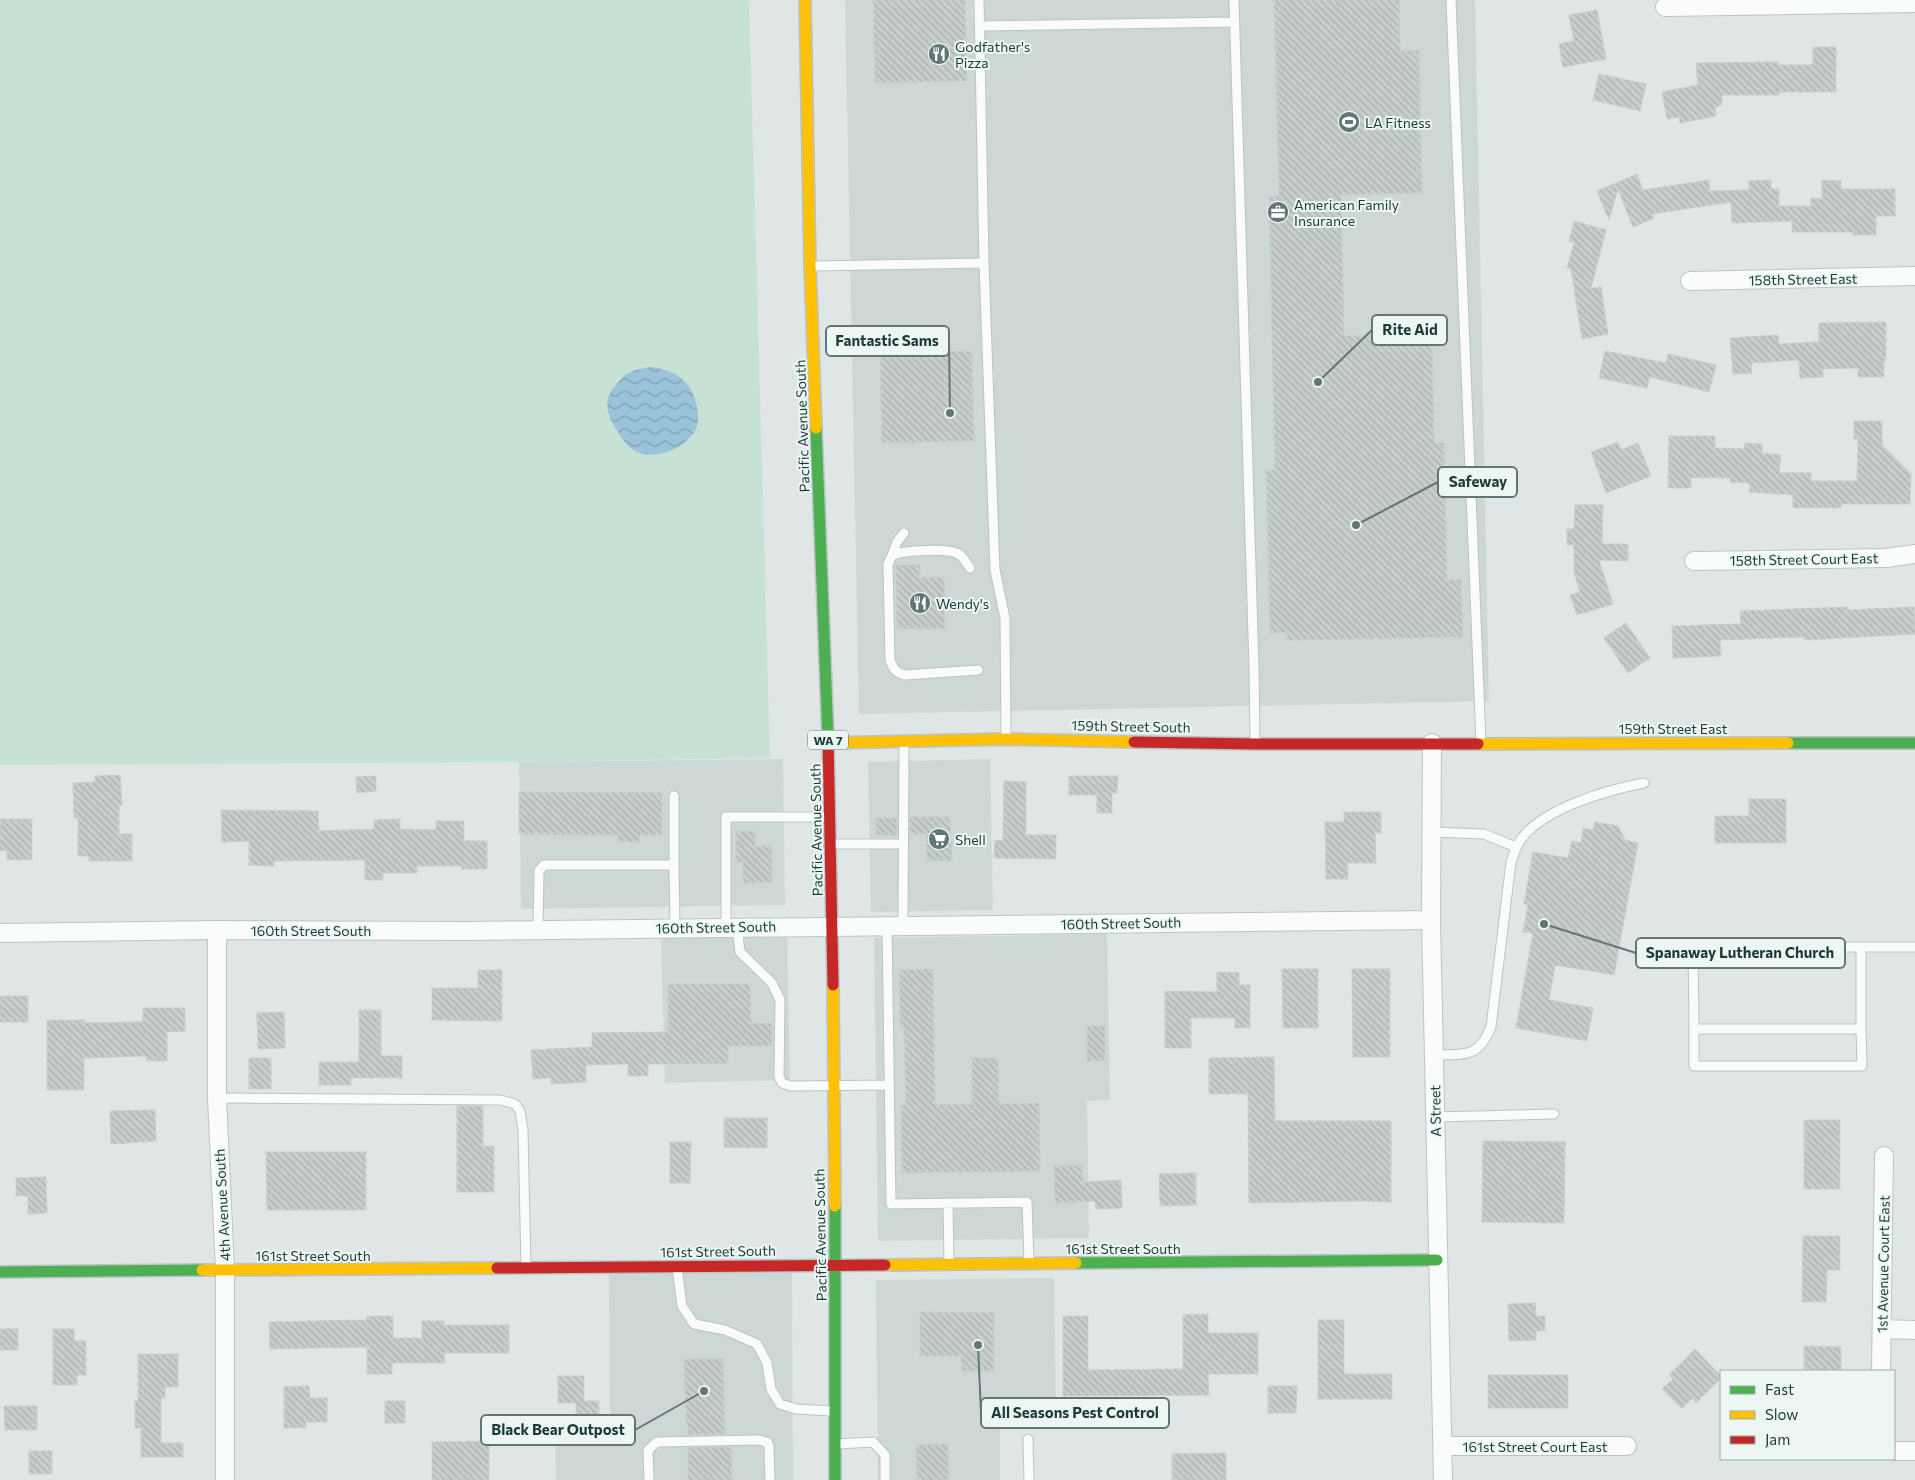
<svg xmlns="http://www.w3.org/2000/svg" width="1915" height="1480" font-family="Commissioner,sans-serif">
	<defs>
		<pattern id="water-waves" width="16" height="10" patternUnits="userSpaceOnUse" patternTransform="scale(1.25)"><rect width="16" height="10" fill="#9bc4da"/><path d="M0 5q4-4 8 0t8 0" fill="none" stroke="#7ea0b2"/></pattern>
		<pattern id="building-back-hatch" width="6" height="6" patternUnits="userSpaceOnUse" patternTransform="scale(1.25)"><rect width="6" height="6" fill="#c7cecc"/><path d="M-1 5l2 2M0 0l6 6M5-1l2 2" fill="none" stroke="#aab2b0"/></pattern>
	</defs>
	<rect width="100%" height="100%" fill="#e0e6e5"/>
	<path fill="#cdd8d6" d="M845,0H1475L1489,701L859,714Z
		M783,759L785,905L521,909L519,762Z
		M990,759L993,910L871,912L868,762Z
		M1107,934L1110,1100L1087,1101L1089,1238L878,1241L874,938Z
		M787,935L790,1080L665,1083L661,938Z
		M792,1273L793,1480H556L555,1427L610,1426L609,1274Z
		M1054,1278L1056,1419H1000V1480H878L876,1280Z"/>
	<path fill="#c7e2d5" d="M0,0H749L770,758L519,762L0,765Z"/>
	<path fill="url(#water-waves)" d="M649,367C675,369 692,381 697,407C698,412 699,421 697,426C690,447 659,459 640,453C630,450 625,443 620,435C609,419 600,401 616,385C619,381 623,376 627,374C633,370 642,369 649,367Z"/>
	<path fill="url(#building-back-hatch)" stroke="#c8cfce" d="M873,0H965L967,81L875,83Z
		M1274,0H1399L1400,51L1419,50L1422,193L1341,195L1344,336L1432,335L1434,443H1444L1447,580L1461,579L1463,637L1287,640V633H1270L1266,470H1275L1269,197L1279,196Z
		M1597,10L1606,59L1563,67L1559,44L1574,41L1569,15Z
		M1813,47H1836V92H1779V95H1722V105L1715,107L1716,116L1680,123L1679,117L1667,119L1662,92L1698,85L1696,63L1778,62V65H1813Z
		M1599,74L1646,84L1640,111L1593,100Z
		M1637,174L1643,190L1709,180L1710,191L1749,190V181L1771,180V189H1779V206H1811V198L1822,199V180L1841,181V189H1895V216H1876V235H1853V232H1792V221L1732,223L1731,202L1652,214L1654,218L1633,227L1618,189L1609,220L1597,191Z
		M1574,221L1606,230L1591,288L1601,287L1608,334L1582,339L1571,269L1567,268L1574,243L1569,241Z
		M1886,322V360H1884V377H1858V368L1823,369V377L1800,378L1799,360L1751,363L1752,373L1733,374L1730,338L1778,335L1779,344L1819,342V323Z
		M972,351L974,441L882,443L880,353Z
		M1605,351L1666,363L1668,354L1716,365L1709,392L1650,377L1647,388L1599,378Z
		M1854,421H1882V445L1911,474L1910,504H1841V508H1793V495L1749,492L1750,483L1730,482L1731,478H1691V488H1668L1669,436H1715V448L1744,449L1745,443L1762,444V453L1781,455L1779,473H1811V481H1857L1858,439H1854Z
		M1618,442L1621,450L1638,443L1651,476L1606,493L1591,452Z
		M1575,505H1603L1602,544H1628V561L1599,560L1613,604L1577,615L1570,595L1580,592L1574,572V545H1567V529H1574Z
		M896,565H920V578L944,577L945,629H897Z
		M1847,607V610L1914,607L1915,634L1804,640V637L1720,640L1721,656L1673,658L1672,626L1741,624L1740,611Z
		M1626,623L1650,658L1628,673L1604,638Z
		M120,775L122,805H119V834H132V861H89V856H78V818H74L73,783L95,782V776Z
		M376,776V791L357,793L356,777Z
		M1069,776H1118L1117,793H1112V813H1097V795H1069Z
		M1004,781L1026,782V835H1056V859L994,858L995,840L1003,841Z
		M519,792L662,793V835H640V842H618V835L519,834Z
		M1749,799H1786V843H1715V816H1749Z
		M221,810L318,811L319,831L374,829V820L400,819V829L436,830V821H464V841H487V869H462V866H417V873H383V880H365V860L274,861V866L249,865V841L222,842Z
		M1344,812H1381V833H1375L1376,863H1347L1348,879H1326L1325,822H1344Z
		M910,817H950L952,861H927L926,834H910Z
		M876,818H897V835H876Z
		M0,819H32V860H7V851L0,850Z
		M1595,822L1618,826L1625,840L1638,843L1614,975L1555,965L1549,1000L1593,1008L1587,1041L1516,1028L1533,933L1523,932L1528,905L1524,904L1533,852L1568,858L1572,841L1581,843L1583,828L1593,830Z
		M736,831H755V846H772V882L743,883V862H736Z
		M933,969L935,1105L972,1104V1058H998L999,1104L1039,1103L1040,1171L902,1173L901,1106L906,1105L904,1027H900L899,970Z
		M1282,969H1318V1028H1283Z
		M1352,969H1390V1057H1353Z
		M478,970H502V1021L432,1020V988H478Z
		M1217,972L1239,973V985H1250V1028H1235V1018H1191V1048H1165V991L1217,992Z
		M668,984H750L751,1023H772V1046H728V1063L648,1064V1076H628V1064L586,1065V1082L551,1084V1078L533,1079L531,1050L592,1047V1033L668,1032Z
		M0,996H28V1022H0Z
		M143,1008H185V1031L167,1032V1061H146V1056L84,1058V1090H47V1020H84V1023L143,1022Z
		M359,1010H381V1056H402V1078H351V1085H319V1062H359Z
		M284,1012L285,1048L258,1049L257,1013Z
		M1087,1026H1105V1061H1087Z
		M1274,1057L1275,1121H1391V1202L1362,1201L1249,1203L1248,1094H1209V1058Z
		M249,1058H271V1089H249Z
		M457,1106H483V1146H494V1192H457Z
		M155,1110L156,1141L111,1144L110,1111Z
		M724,1118H767V1148L724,1147Z
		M1804,1120H1840V1189H1804Z
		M1483,1141L1565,1142L1564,1223L1482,1222Z
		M670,1142H691L690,1183H670Z
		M266,1152H366V1210H267Z
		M1082,1165L1083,1182L1121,1180L1122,1208L1096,1209L1095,1201L1055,1203L1054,1166Z
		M1196,1173V1205L1160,1206L1159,1174Z
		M46,1177L47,1213L28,1214V1196H16V1178Z
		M1803,1236H1840V1270H1827L1826,1302H1802Z
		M1535,1303L1536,1316H1545V1331H1536V1340L1509,1341L1508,1304Z
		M920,1312L994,1313V1371H962L961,1356H920Z
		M1208,1314V1333H1258V1374H1208L1209,1395L1063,1396V1316H1088V1370L1183,1369V1315Z
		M367,1316H393V1338H422V1321H444V1325H509V1353H444L445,1363H392V1374H367V1347L270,1349L269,1322L367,1320Z
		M1318,1320H1344V1374H1392V1399H1318Z
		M0,1329H18V1350H0Z
		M53,1329H74V1341H86V1375H77V1385H53Z
		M1804,1346L1841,1347V1371H1804Z
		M1695,1349L1721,1376V1378L1696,1403L1692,1398L1682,1409L1662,1389L1673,1379L1669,1375Z
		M138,1354H178V1387H165V1398H161V1443H183V1457H141V1428H135V1401H138Z
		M723,1358L725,1434L688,1435V1423H686L684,1359Z
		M1488,1375H1568V1408H1488Z
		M558,1376H584V1401H599V1426H576V1403H558Z
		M309,1386L310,1398H327V1422H306V1428H284V1387Z
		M1268,1386H1297L1296,1413H1268Z
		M385,1401H405V1423H385Z
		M4,1406H37V1430H5Z
		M489,1441V1480H432V1442Z
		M948,1444L949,1480H917L916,1445Z
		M725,1447L731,1448L732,1480H688V1448Z
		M29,1451H52V1474H29Z
		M1226,1453V1480H1172V1454Z"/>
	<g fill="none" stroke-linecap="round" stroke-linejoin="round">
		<g stroke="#bdc3c2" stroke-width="11">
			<path id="lane" d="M979,0L984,263L995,570L1005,618L1006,738
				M1234,0L1254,668L1255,742
				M1451,0L1481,742
				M980,26L1234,22
				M813,266L984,263
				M892,555L897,542L904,533
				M970,568C967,564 964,558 960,555C950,547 903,551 892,555L888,564L890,660C893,669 896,673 905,675L978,670
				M1432,832L1484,834L1516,847
				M834,844H903
				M674,865L675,928
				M887,925L891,1204L1027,1202L1029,1262
				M903,925L904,743
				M726,927V817H827
				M737,927L740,952L772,983L780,1000L779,1076L782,1083L791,1086L889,1085
				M538,930L539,871L544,865H674V796
				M1861,947V1029H1694L1693,947H1915
				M1694,1029V1066H1862L1861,1029
				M1434,1055C1464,1054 1478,1059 1491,1027L1511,862C1514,854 1516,845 1522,838C1545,808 1607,790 1644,783
				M217,1098L500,1100L515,1104L520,1111L523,1130L526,1268
				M1435,1117L1554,1114
				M948,1204L949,1263
				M677,1267L682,1306L694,1324L725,1330L757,1344L767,1363L771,1389L780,1404L796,1409L831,1411
				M1028,1439L1029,1480
				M837,1444L873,1442L885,1455V1480
				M649,1480L648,1450L657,1442L759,1440L767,1442L769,1446L770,1480"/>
		</g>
		<g stroke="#bdc3c2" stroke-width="20">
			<path id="street" d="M1665,7L1915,3
				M1690,281L1915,276
				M1694,561L1886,558L1915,554
				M1432,743L1431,920L1443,1480
				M217,930V1098L225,1270V1480
				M0,933L217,930L466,931L1431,920
				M1882,1329L1915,1330
				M1881,1371L1884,1156
				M1442,1446H1627
				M1894,1451H1915"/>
		</g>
		<g stroke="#bbc4c3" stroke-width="14">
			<path id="fast" d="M816,428L828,738
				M1788,743H1915
				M835,1206V1480
				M1076,1263L1437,1260
				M0,1272L202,1270"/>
		</g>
		<g stroke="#bbc4c3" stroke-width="14">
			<path id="slow" d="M805,0L810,266L816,428
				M828,743L1006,739L1134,742
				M1478,744L1788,743
				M833,985L835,1206
				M885,1265L1076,1263
				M202,1270L497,1268"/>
		</g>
		<g stroke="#bbc4c3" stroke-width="14">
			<path id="jam" d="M828,738L833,985
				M1134,742L1255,744H1478
				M497,1268L885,1265"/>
		</g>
		<use href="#lane" stroke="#fafbfb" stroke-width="9"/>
		<use href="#street" stroke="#fafbfb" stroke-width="18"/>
		<use href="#fast" stroke="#4caf50" stroke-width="11"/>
		<use href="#slow" stroke="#ffc107" stroke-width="11"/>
		<use href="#jam" stroke="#c62828" stroke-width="11"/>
	</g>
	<defs>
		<g id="restaurant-disc" transform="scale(1.125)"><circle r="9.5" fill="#617675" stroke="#ecf7f4"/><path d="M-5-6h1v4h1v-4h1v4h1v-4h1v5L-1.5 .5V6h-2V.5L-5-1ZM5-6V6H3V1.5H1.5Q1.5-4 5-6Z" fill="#fff"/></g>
		<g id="stadium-disc" transform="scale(1.125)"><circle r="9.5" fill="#617675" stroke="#ecf7f4"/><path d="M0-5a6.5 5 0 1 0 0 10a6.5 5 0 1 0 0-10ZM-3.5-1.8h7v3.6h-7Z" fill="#fff"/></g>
		<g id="office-disc" transform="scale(1.125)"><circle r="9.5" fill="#617675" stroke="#ecf7f4"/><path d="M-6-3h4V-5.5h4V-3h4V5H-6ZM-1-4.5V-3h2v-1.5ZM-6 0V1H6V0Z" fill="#fff"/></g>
		<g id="supermarket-disc" transform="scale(1.125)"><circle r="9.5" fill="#617675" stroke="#ecf7f4"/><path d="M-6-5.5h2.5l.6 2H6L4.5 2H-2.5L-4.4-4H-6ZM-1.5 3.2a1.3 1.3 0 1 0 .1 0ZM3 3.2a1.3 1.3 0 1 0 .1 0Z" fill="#fff"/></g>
	</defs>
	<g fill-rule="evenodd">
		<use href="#restaurant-disc" x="939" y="54"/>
		<use href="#stadium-disc" x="1349" y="122"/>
		<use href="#office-disc" x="1278" y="212"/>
		<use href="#restaurant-disc" x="920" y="603"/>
		<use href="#supermarket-disc" x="939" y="839"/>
	</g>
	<g text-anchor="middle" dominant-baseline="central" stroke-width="4" stroke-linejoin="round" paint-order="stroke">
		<rect fill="#ecf7f4" stroke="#5b7371" stroke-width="1" x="808" y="730.5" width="40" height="19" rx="4"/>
		<g font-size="12" font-weight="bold" fill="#1d3a39">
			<text x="828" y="740">WA 7</text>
		</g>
		<g font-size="14" fill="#1d3a39" stroke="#ecf7f4" text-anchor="start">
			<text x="955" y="46">Godfather's<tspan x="955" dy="16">Pizza</tspan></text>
			<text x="1365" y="122">LA Fitness</text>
			<text x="1294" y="204">American Family<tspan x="1294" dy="16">Insurance</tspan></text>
			<text x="936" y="603">Wendy's</text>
			<text x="955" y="839">Shell</text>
		</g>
		<g font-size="14" fill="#1d3a39" stroke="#ecf7f4">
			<text transform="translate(1803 279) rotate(-1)">158th Street East</text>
			<text transform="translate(802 426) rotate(-92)">Pacific Avenue South</text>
			<text transform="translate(1804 559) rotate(-1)">158th Street Court East</text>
			<text transform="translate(1131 726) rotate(1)">159th Street South</text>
			<text x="1673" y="728">159th Street East</text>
			<text transform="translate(816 830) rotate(-91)">Pacific Avenue South</text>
			<text transform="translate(1121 923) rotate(-1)">160th Street South</text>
			<text transform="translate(716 927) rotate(-1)">160th Street South</text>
			<text x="311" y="930">160th Street South</text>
			<text transform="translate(1435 1111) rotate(-91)">A Street</text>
			<text transform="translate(222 1205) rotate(-93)">4th Avenue South</text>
			<text transform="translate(820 1235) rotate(-91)">Pacific Avenue South</text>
			<text x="1123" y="1248">161st Street South</text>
			<text transform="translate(718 1251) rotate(-1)">161st Street South</text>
			<text x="313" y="1255">161st Street South</text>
			<text transform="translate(1883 1264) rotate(-89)">1st Avenue Court East</text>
			<text x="1535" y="1446">161st Street Court East</text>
		</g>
	</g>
	<path fill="none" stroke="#617675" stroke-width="2" d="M1318 382L1372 330M950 413L949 341M1356 525L1438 482M1544 924L1636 953M978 1345L981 1413M704 1391L635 1430"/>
	<g fill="#617675" stroke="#ecf7f4" stroke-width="2">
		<circle cx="1318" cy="382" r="5"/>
		<circle cx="950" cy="413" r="5"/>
		<circle cx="1356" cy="525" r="5"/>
		<circle cx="1544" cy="924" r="5"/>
		<circle cx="978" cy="1345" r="5"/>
		<circle cx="704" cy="1391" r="5"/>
	</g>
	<g fill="#ecf7f4" stroke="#617675" stroke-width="2">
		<rect x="1372" y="315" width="75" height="30" rx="5"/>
		<rect x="826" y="326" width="123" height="30" rx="5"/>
		<rect x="1438" y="467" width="79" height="30" rx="5"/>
		<rect x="1636" y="938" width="209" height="30" rx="5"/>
		<rect x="981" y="1398" width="188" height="30" rx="5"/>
		<rect x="481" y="1415" width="154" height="30" rx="5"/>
	</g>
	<g font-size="15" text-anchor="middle" font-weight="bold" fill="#1d3a39">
		<text x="1410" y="335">Rite Aid</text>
		<text x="887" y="346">Fantastic Sams</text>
		<text x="1478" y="487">Safeway</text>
		<text x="1740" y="958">Spanaway Lutheran Church</text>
		<text x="1075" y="1418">All Seasons Pest Control</text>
		<text x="558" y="1435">Black Bear Outpost</text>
	</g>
	<rect x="1720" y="1370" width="175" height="90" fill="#ecf7f4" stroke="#99aba9"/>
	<rect x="1730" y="1386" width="25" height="8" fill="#4caf50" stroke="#99aba9"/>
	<text x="1765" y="1395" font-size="15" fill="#1d3a39">Fast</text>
	<rect x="1730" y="1411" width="25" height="8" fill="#ffc107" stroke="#99aba9"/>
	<text x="1765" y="1420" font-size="15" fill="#1d3a39">Slow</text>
	<rect x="1730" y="1436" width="25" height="8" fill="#c62828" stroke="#99aba9"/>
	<text x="1765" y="1445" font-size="15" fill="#1d3a39">Jam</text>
</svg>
